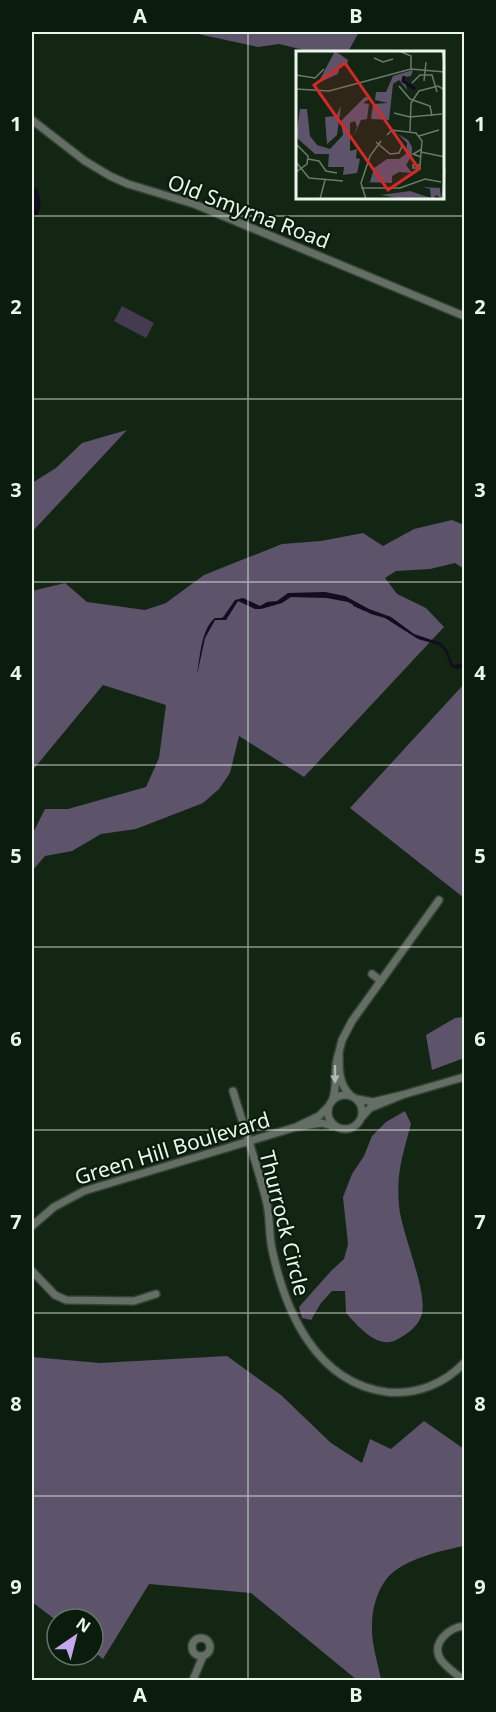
<svg xmlns="http://www.w3.org/2000/svg" width="496" height="1712" font-family="'Noto Sans',sans-serif">
	<rect width="100%" height="100%" fill="#132614"/>
	<path fill="#443b51" d="M122,306L154,323L146,338L114,321Z"/>
	<path fill="#5d536b" d="M189,32H359L348,52H312L279,44L258,47Z
		M127,430L32,532V483L56,468L82,443Z
		M452,520L464,525V569L455,563L430,569L396,571L385,578L397,594L426,608L444,627L304,777L239,736L230,773L219,789L203,803L136,829L101,834L72,851L45,856L32,871V835L45,809H68L146,787L159,758L166,705L103,685L32,771V591L65,583L87,602L145,610L166,603L204,575L282,544L321,541L363,533L383,546L414,529Z
		M464,684V898L350,808Z
		M464,1017V1058L432,1070L426,1035L455,1018Z
		M405,1111L411,1124C403,1154 396,1173 399,1205C401,1233 430,1295 421,1317C417,1327 407,1334 398,1339C378,1351 358,1326 346,1313L345,1291H332L321,1303L311,1320L302,1318L299,1307L331,1271L344,1259L348,1244L343,1197L352,1174L364,1156L372,1136L386,1122Z
		M227,1356L281,1395L331,1443L362,1463L370,1439L391,1449L424,1421L464,1449V1546C442,1550 403,1560 388,1577C377,1590 372,1609 372,1625C371,1643 378,1663 381,1680H357L251,1593L149,1584L103,1659L93,1651V1619H57V1621L32,1602V1357L100,1363Z"/>
	<path fill="#130b1e" d="M32,187L37,189C41,198 43,211 34,218L32,217Z
		M325,592L345,596L369,609L391,617L414,634L441,643L447,650L453,665L464,664V667L457,669L451,667L445,651L439,645L418,639L385,618L371,614L348,602L327,598L291,597L282,603L261,609H255L238,601L226,620H215L205,638L197,675C200,658 201,629 215,618H222L224,616L235,600L243,598L260,606L267,602L277,601L288,593Z"/>
	<g fill="none" stroke-linecap="round" stroke-linejoin="round">
		<path stroke="#130b1e" stroke-width="2" d="M354,605L365,610"/>
		<g stroke="#314332" stroke-width="10">
			<path id="minor" d="M32,120L85,161L110,176L128,184L194,204L464,316
				M372,974L381,981
				M339,1052L342,1040L352,1021L439,900
				M233,1091C244,1128 258,1166 267,1204C270,1219 269,1235 272,1249C285,1311 316,1383 387,1392C416,1395 444,1384 464,1363
				M328 1112a17 17 0 1 1 34 0a17 17 0 1 1-34 0Z
				M402,1095L464,1077
				M357,1099L373,1102L402,1095L370,1108L362,1117
				M332,1101C339,1085 332,1069 339,1052C339,1068 338,1083 350,1095
				M328,1107L319,1116L296,1127L322,1123L332,1126
				M32,1226L54,1207L84,1191L296,1127
				M32,1271L55,1295L66,1300L134,1301L156,1294
				M192 1647a9 9 0 1 1 18 0a9 9 0 1 1-18 0Z
				M193,1680L203,1656
				M464,1680C457,1675 447,1668 441,1660C430,1644 449,1627 464,1626"/>
		</g>
		<use href="#minor" stroke="#656e65" stroke-width="7"/>
	</g>
	<defs><path id="oneway-solid" d="M-6-.8H1V-3.2L6.5 0L1 3.2V.8H-6Z" transform="scale(1.5)"/></defs>
	<use fill="#afb9af" href="#oneway-solid" transform="translate(335 1074) rotate(90)"/>
	<path fill="none" stroke="#ebf7eb" stroke-width="1.5" stroke-opacity="0.55" d="M248,32V1680M32,216H464M32,399H464M32,582H464M32,765H464M32,947H464M32,1130H464M32,1313H464M32,1496H464"/>
	<g text-anchor="middle" dominant-baseline="central" stroke-width="4.5" stroke-linejoin="round" paint-order="stroke">
		<g font-size="21" fill="#ebf7eb" stroke="#0a1c0b">
			<text transform="translate(249 211) rotate(21)">Old Smyrna Road</text>
			<text transform="translate(172 1148) rotate(-17)">Green Hill Boulevard</text>
			<text transform="translate(285 1223) rotate(76)">Thurrock Circle</text>
		</g>
	</g>
	<g transform="translate(296 51)">
		<rect width="148" height="148" fill="#132614"/>
		<path d="M39,0L52,9L51,15L44,14L42,23L22,32ZM117,19L115,25L108,26L111,39L103,29L97,33L93,69L75,68L77,53L92,52L79,49L80,41H90L97,25ZM69,46L75,47L67,52L73,53L71,68L65,69L57,87L61,76L59,70L54,72V100L61,98L60,107L64,108L61,122L47,124L48,116H32L33,103H19L0,86L4,58H11L14,85L21,94L34,98L47,84L45,70ZM45,55L41,84L31,93L29,66L40,65ZM102,83L112,89L116,96V104L110,114L116,122L103,121L96,125V132L66,131H74L78,117L91,108H103L110,103L111,92ZM127,136L144,137L145,147L140,144L137,148H107L85,144L114,140L135,147L134,138Z" fill="#5d536b"/>
		<path fill="none" stroke="#130b1e" stroke-width="3" d="M108,25L107,30L119,38"/>
		<path fill="none" stroke="#697a6a" stroke-width="1.5" d="M103,0L115,5V18M146,0L149,18M78,7L87,11L97,8M0,24L19,27L28,18M128,30L130,11M116,32L124,24H136L141,41M103,35L114,48L134,55L136,65M0,38L33,40L115,18L149,21M98,62L114,66L146,63M114,80L115,52L123,40L142,35L149,39M91,84L96,79L120,82L126,90L124,114M123,85L143,79M80,91L94,103L103,102L106,95L97,79M0,93L12,105L11,113L0,121M125,101L149,106M125,106L117,103L126,98M12,108L23,110L30,120L41,122M0,111L13,127L47,130M117,114H124V117H117ZM65,137H104L129,128L145,131M24,148L29,129M70,148L65,132L74,105L85,90M146,148L149,118"/>
		<path fill="#d62828" fill-opacity="0.15" stroke="#d62828" stroke-width="3" d="M49,12L123,118L92,139L18,34Z"/>
		<rect width="148" height="148" fill="none" stroke="#ebf7eb" stroke-width="3"/>
	</g>
	<rect width="496" height="1712" fill="none" stroke="#0a1c0b" stroke-width="66"/>
	<g transform="translate(75 1637) rotate(35)"><circle r="28" fill="#0a1c0b" stroke="#647465" stroke-width="1.5"/>
	<path d="M0-4.5L10 22L0 15L-10 22Z" fill="#c5a6f0"/>
	<text y="-9" font-size="16" font-weight="bold" text-anchor="middle" fill="#ebf7eb">N</text>
	</g>
	<rect x="33" y="33" width="430" height="1646" fill="none" stroke="#ebf7eb" stroke-width="2"/>
	<g font-size="20" text-anchor="middle" font-weight="bold" fill="#ebf7eb">
		<text x="140" y="23">A</text>
		<text x="356" y="23">B</text>
		<text x="16" y="131">1</text>
		<text x="480" y="131">1</text>
		<text x="16" y="314">2</text>
		<text x="480" y="314">2</text>
		<text x="16" y="497">3</text>
		<text x="480" y="497">3</text>
		<text x="16" y="680">4</text>
		<text x="480" y="680">4</text>
		<text x="16" y="863">5</text>
		<text x="480" y="863">5</text>
		<text x="16" y="1046">6</text>
		<text x="480" y="1046">6</text>
		<text x="16" y="1229">7</text>
		<text x="480" y="1229">7</text>
		<text x="16" y="1411">8</text>
		<text x="480" y="1411">8</text>
		<text x="16" y="1594">9</text>
		<text x="480" y="1594">9</text>
		<text x="140" y="1702">A</text>
		<text x="356" y="1702">B</text>
	</g>
</svg>
